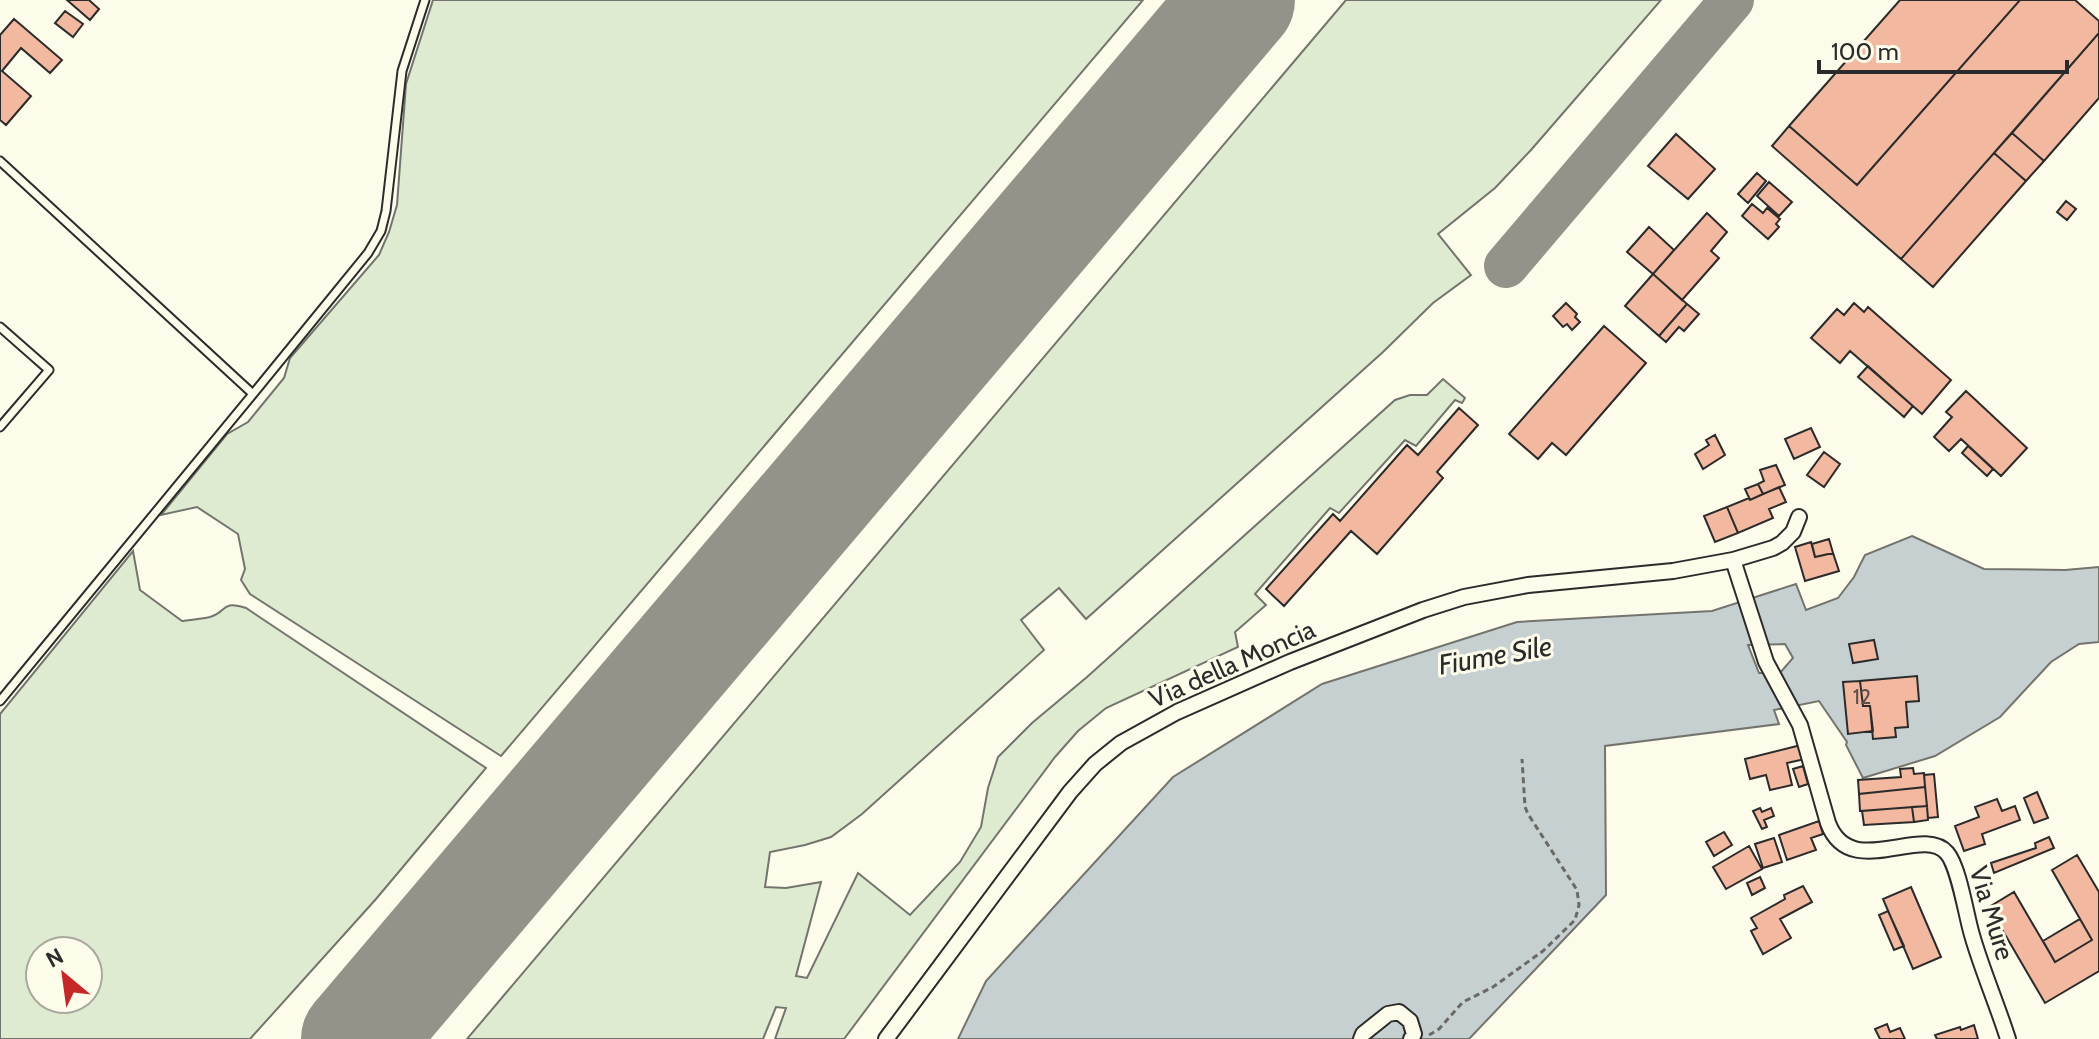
<svg xmlns="http://www.w3.org/2000/svg" width="2099" height="1039" font-family="Cabin,sans-serif">
	<rect width="100%" height="100%" fill="#fdfbea"/>
	<path fill="#deebd1" stroke="#74746e" stroke-width="2" fill-rule="evenodd" d="M433,0H1143L501,756L250,594L241,580L245,569L238,534L197,507L161,515L227,434L248,422L284,378L290,358L379,255L389,232L397,205L406,84Z
		M1346,0H1661L1531,150L1495,188L1438,234L1471,275L1433,303L1383,352L1086,619L1059,588L1021,620L1044,650L862,814L831,837L805,845L770,852L765,887L786,888L821,882L796,976L807,978L858,873L910,915L960,862L981,827L988,788L998,757L1032,723L1087,677L1395,400L1410,395H1427L1443,379L1465,398L1462,403L1455,400L1416,446L1405,440L1339,513L1330,508L1255,594L1266,605L1235,632L1238,647L1106,708L1078,731L1055,757L844,1039H775L786,1008L776,1007L763,1039H467Z
		M133,551L140,590L182,621C191,620 201,619 210,617C228,612 220,600 246,608L486,768L376,899L250,1039H0V714ZM40,951H88V999H40Z"/>
	<path fill="#c7d0d0" stroke="#74746e" stroke-width="2" fill-rule="evenodd" d="M1912,536L1984,569L2065,570L2099,567V642L2079,644L2051,662L2000,717L1935,756L1863,778L1846,745L1847,742L1819,701L1774,710L1779,724L1605,746L1606,895L1469,1039H958L986,981L1173,777L1322,684L1517,622L1712,611L1796,584L1806,610L1838,598L1854,577L1865,555ZM1785,644L1793,658L1780,673H1759L1748,645Z"/>
	<g fill="none" stroke-linecap="round" stroke-linejoin="round">
		<path stroke="#94938a" stroke-width="44" d="M1506,266L1732,0"/>
		<path stroke="#94938a" stroke-width="112" d="M357,1039L1239,0"/>
	</g>
	<path fill="#f2b8a0" stroke="#2b2b2b" stroke-width="2" d="M67,0H89L99,9L90,20Z
		M1900,0H2020L1857,185L1789,126Z
		M2020,0H2075L2099,21V33L1901,259L1772,146L1789,126L1857,185Z
		M65,11L83,24L73,37L55,23Z
		M14,19L62,60L50,73L21,48L2,71L31,96L6,125L0,120V35Z
		M2099,33V98L2044,161L2012,133Z
		M2012,133L2044,161L2026,181L1994,153Z
		M1676,134L1715,169L1688,199L1648,166Z
		M1994,153L2026,181L1933,287L1901,259Z
		M1757,173L1766,181L1748,203L1738,194Z
		M1769,182L1792,202L1779,216L1757,196Z
		M2066,201L2076,209L2067,220L2057,212Z
		M1752,204L1763,213L1767,208L1780,219L1776,224L1779,227L1768,239L1742,216Z
		M1707,213L1727,232L1711,251L1719,258L1682,300L1653,274Z
		M1649,227L1674,250L1653,274L1627,252Z
		M1653,274L1687,304L1659,336L1625,306Z
		M1566,303L1577,314L1575,317L1580,322L1572,330L1567,324L1563,327L1553,316Z
		M1854,303L1864,312L1868,307L1951,380L1922,414L1850,351L1840,363L1811,338L1837,309L1844,315Z
		M1687,304L1699,314L1684,331L1679,327L1666,342L1659,336Z
		M1604,326L1646,363L1566,455L1552,443L1538,459L1509,434Z
		M1868,366L1913,406L1904,417L1858,377Z
		M1966,391L2027,448L2001,476L1961,439L1949,451L1934,437L1952,417L1946,412Z
		M1459,408L1478,425L1437,472L1443,478L1377,554L1351,531L1284,606L1266,589L1333,514L1340,521L1407,445L1418,455Z
		M1811,428L1820,447L1794,459L1785,439Z
		M1715,435L1725,455L1703,469L1695,454L1709,445L1706,440Z
		M1968,446L1993,469L1987,476L1962,453Z
		M1824,452L1840,464L1824,487L1807,475Z
		M1776,465L1785,485L1763,494L1758,484L1764,481L1760,470Z
		M1758,484L1763,494L1750,500L1745,489Z
		M1779,487L1786,502L1769,509L1773,518L1738,533L1727,507L1749,498L1750,500Z
		M1727,507L1738,533L1715,542L1704,516Z
		M1829,539L1833,553L1815,557L1812,544Z
		M1811,542L1815,557L1833,553L1839,571L1805,581L1795,547Z
		M1874,640L1878,659L1853,663L1849,644Z
		M1917,676L1919,701L1906,702L1908,727L1895,728L1896,737L1873,739L1870,706H1863L1860,681Z
		M1860,681L1863,706H1870L1873,731L1848,734L1843,682Z
		M1801,745L1805,759L1787,763L1792,785L1770,790L1766,775L1750,779L1745,759Z
		M1803,766L1808,784L1799,787L1793,769Z
		M1913,768L1914,774L1924,773L1925,787L1859,794L1858,780L1901,777L1900,769Z
		M1934,774L1938,817L1928,818L1924,775Z
		M1925,787L1927,806L1860,811L1859,794Z
		M2037,792L2048,818L2034,823L2024,798Z
		M1997,799L2002,811L2015,806L2020,820L1982,834L1985,844L1964,851L1955,826L1979,817L1975,807Z
		M1927,806L1928,820L1914,822L1912,807Z
		M1912,807L1914,822L1864,825L1862,811Z
		M1760,808L1762,812L1771,808L1774,816L1764,820L1767,827L1762,829L1753,811Z
		M1819,821L1823,834L1811,838L1816,850L1787,860L1779,835Z
		M1724,832L1732,845L1714,856L1706,842Z
		M2049,837L2054,848L1994,873L1991,863L2036,848L2035,843Z
		M1774,838L1782,862L1763,868L1755,844Z
		M1749,846L1762,869L1726,889L1713,867Z
		M2077,855L2099,892V971L2045,1003L1989,907L2014,892L2055,962L2092,940L2052,870Z
		M1760,877L1765,888L1752,895L1747,883Z
		M1803,886L1812,902L1780,919L1791,938L1763,954L1751,931L1757,928L1751,918L1785,899L1784,895Z
		M1911,887L1941,957L1913,969L1883,899Z
		M1888,911L1904,946L1894,950L1879,915Z
		M2080,919L2092,940L2055,962L2043,941Z
		M1887,1024L1890,1032L1900,1028L1905,1039H1880L1875,1029Z
		M1974,1025L1978,1039H1937L1935,1035L1960,1027L1961,1030Z"/>
	<g fill="none" stroke-linecap="round" stroke-linejoin="round">
		<g stroke="#2b2b2b" stroke-width="11">
			<path id="lane" d="M0,161L253,394L0,701
				M0,327L49,370L0,427
				M253,394L368,253L381,231L386,211L402,71L425,0"/>
		</g>
		<g stroke="#2b2b2b" stroke-width="18">
			<path id="street" d="M1733,560L1766,662L1800,725L1828,823C1850,882 1922,824 1947,853C1959,867 1966,915 1972,935C1982,970 1997,1004 2008,1039
				M886,1039L1070,792L1095,764L1121,743L1177,712L1290,662L1423,610L1464,597L1528,585L1673,571L1733,560L1773,548L1782,543L1793,532L1799,517
				M1361,1039L1363,1034L1388,1014L1399,1012L1410,1021L1414,1034L1411,1039"/>
		</g>
		<path stroke="#6a6964" stroke-width="3" stroke-dasharray="6 4" stroke-linecap="butt" d="M1429,1035L1439,1029L1463,1002L1493,987L1543,951L1575,920L1579,905L1577,890L1528,814L1525,807L1522,759"/>
		<use href="#lane" stroke="#fdfbea" stroke-width="7"/>
		<use href="#street" stroke="#fdfbea" stroke-width="14"/>
	</g>
	<g text-anchor="middle" dominant-baseline="central" stroke-width="6" stroke-linejoin="round" paint-order="stroke">
		<g font-size="22" fill="#5d4e48">
			<text x="1862" y="696">12</text>
		</g>
		<g font-size="26" fill="#2b2b2b" stroke="#fdfbea">
			<text transform="translate(1232 664) rotate(-24)">Via della Moncia</text>
			<text transform="translate(1992 913) rotate(73)">Via Mure</text>
		</g>
		<g font-size="28" font-style="italic" fill="#2b2b2b" stroke="#fdfbea">
			<text transform="translate(1495 655) rotate(-10)">Fiume Sile</text>
		</g>
	</g>
	<g transform="translate(64 975) rotate(331)"><circle r="38" fill="#fdfbea" stroke="#a9a89e" stroke-width="2"/>
	<path d="M0-6L14 30L0 20L-14 30Z" fill="#c62828"/>
	<text y="-12" font-size="22" font-weight="bold" text-anchor="middle" fill="#2b2b2b">N</text>
	</g>
	<path d="M1819 60v12h248v-12" fill="none" stroke="#2b2b2b" stroke-width="4"/>
	<text x="1831" y="60" font-size="24" fill="#2b2b2b" stroke="#fdfbea" stroke-width="6" paint-order="stroke">100 m</text>
</svg>
